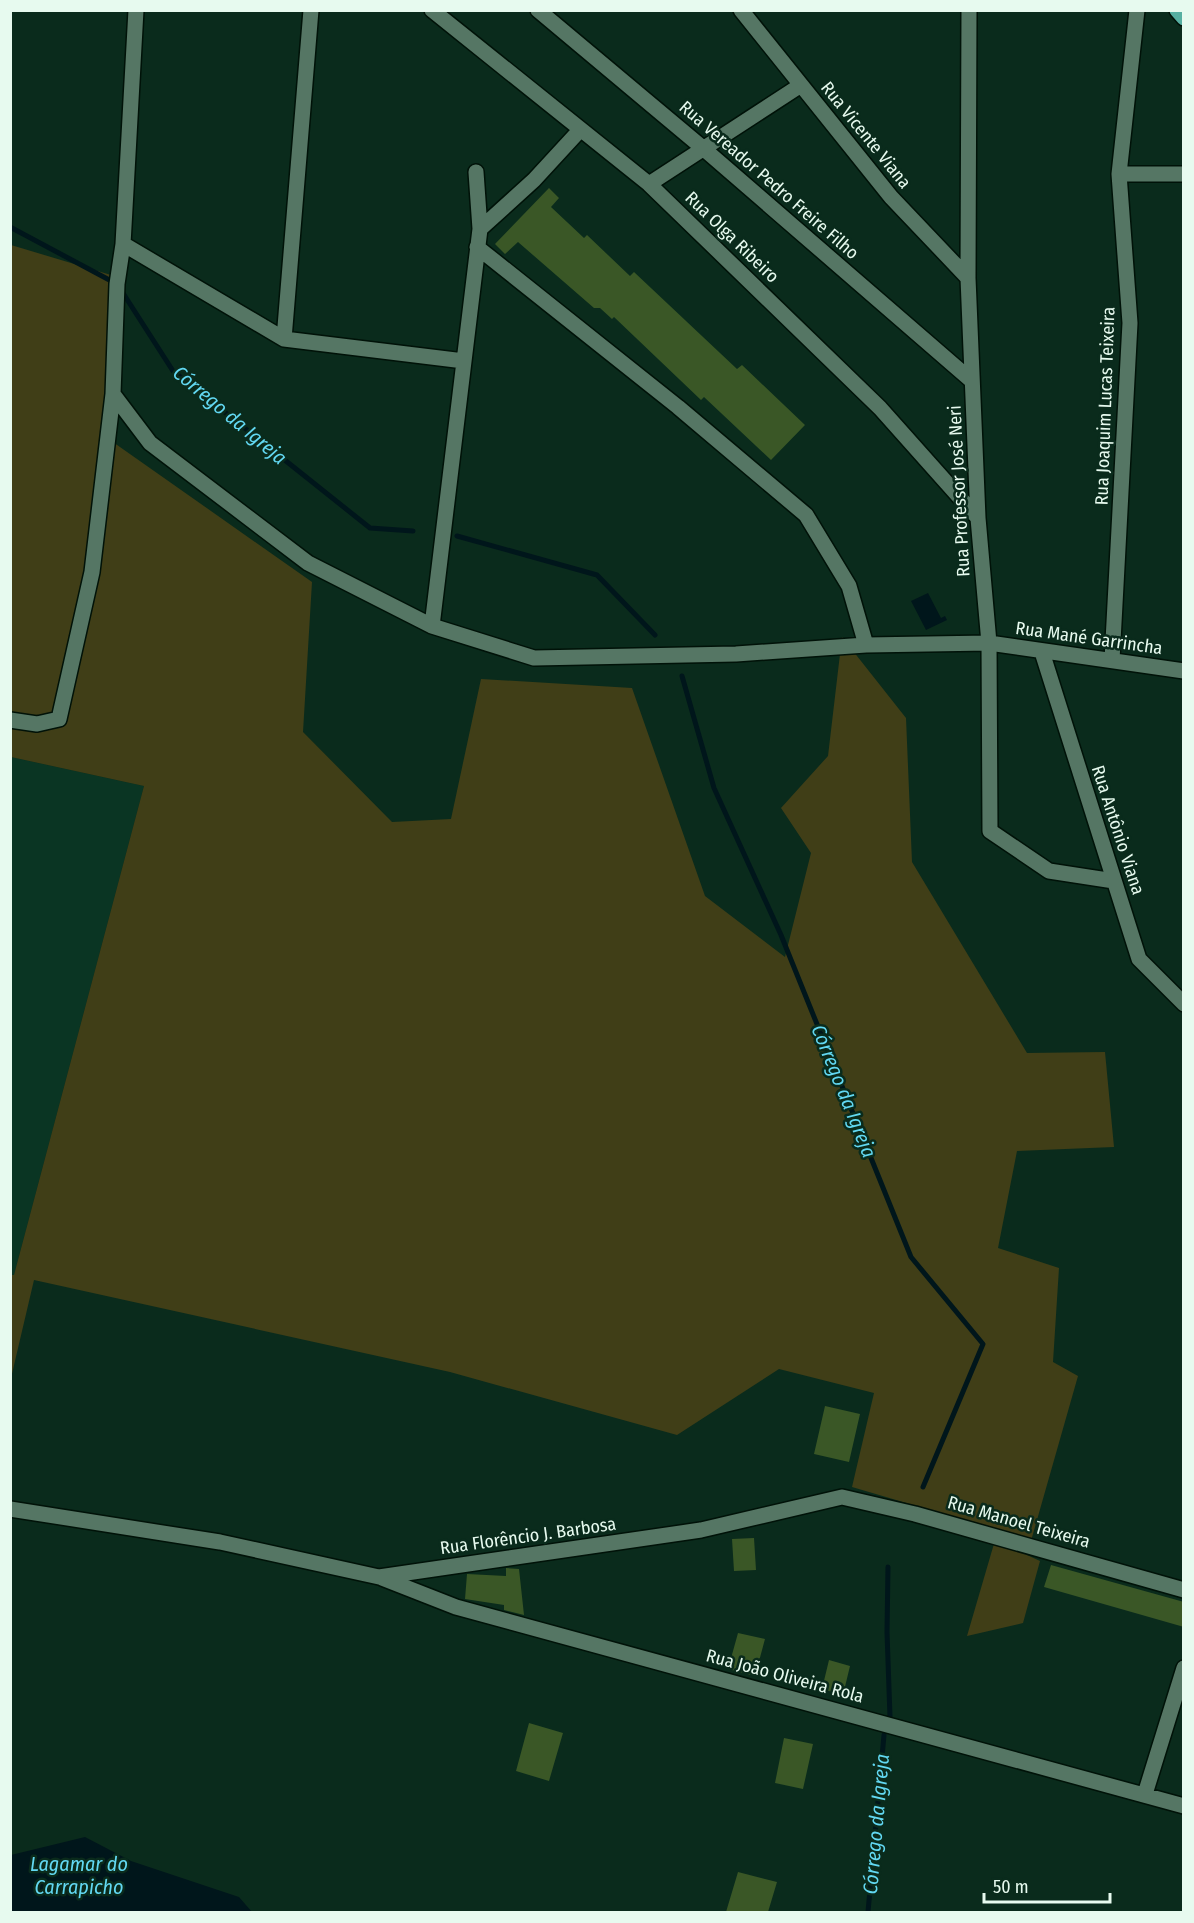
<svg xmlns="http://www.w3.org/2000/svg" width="1194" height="1923" font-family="'Fira Sans Condensed',sans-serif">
	<rect width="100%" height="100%" fill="#0a2b1c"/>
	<path fill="#0a3523" d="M11,757L144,786L14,1275H11Z"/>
	<path fill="#403e17" d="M11,245L111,275L110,440L312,582L303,732L392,822L451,819L481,679L632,688L705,896L785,957L811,853L781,808L828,756L842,637L906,718L912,862L1027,1053L1105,1052L1114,1147L1017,1151L998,1248L1059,1268L1053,1362L1078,1376L1027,1555L1040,1561L1023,1623L967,1636L998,1530L852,1487L874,1393L779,1369L677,1435L450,1372L34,1280L11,1378V1275H14L144,786L11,757Z"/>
	<path fill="#00161b" d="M928,593L941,618L945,616L947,620L926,630L911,601Z
		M85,1837L131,1861L239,1897L252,1912H11V1855Z"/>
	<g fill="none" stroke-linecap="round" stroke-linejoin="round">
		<path stroke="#00161b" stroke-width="5" d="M10,227L115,283
			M121,290L173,371L370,528L413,531
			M457,536L597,575L655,635
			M682,676L714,788L781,935L911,1257L983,1344L923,1487
			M888,1567L887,1632L890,1717
			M868,1912L884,1735"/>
	</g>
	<path fill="#3a5726" d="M549,188L559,198L551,207L584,238L587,235L630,276L634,272L737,369L742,365L805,425L771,460L704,397L701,400L614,317L612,319L600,308H594L518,242L505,254L495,244Z
		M825,1406L860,1414L849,1462L814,1454Z
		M754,1538L756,1570L734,1571L732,1539Z
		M1051,1565L1184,1602V1627L1044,1587Z
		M506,1568L519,1569L524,1615L504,1610V1605L465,1599L467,1574L506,1576Z
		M738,1633L765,1639L755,1676L728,1669Z
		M829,1660L850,1666L843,1695L822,1689Z
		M529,1723L563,1733L549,1781L516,1771Z
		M784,1738L813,1744L803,1789L775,1783Z
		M738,1872L777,1882L768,1912H726Z"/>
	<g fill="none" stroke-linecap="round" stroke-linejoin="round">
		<g stroke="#001208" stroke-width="18">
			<path id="minor" d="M432,10L649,184L880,408L978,518
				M538,10L704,149L972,381
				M741,10L891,197L968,278
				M969,10L968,278L978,518L989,643L990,831L1049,871L1114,881
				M1119,174H1184
				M649,184L801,85
				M480,229L534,180L580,130
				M123,244L284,339L464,361
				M477,247L678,407L806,515L849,586L866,645
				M284,339L311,10
				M113,394L150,443L308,563L432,626L534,658L736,654L866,645L989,643L1184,671
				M432,626L480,229L476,172
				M1042,652L1139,959L1184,1004
				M1112,660L1130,323L1119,174L1137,10
				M10,720L37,724L59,719L92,572L113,394L117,284L123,244L136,10
				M10,1509L220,1542L379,1577L701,1530L842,1497L915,1514L1184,1590
				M382,1578L456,1607L1184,1806
				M1145,1794L1184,1668"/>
		</g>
		<g stroke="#001208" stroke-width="18">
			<path id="major" d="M1177,10L1184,18"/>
		</g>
		<use href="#minor" stroke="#557664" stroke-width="15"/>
		<use href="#major" stroke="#56afa1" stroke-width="15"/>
	</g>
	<g text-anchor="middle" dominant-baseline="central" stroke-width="5" stroke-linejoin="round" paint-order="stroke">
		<g font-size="18" fill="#e7faef" stroke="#0a2b1c">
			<text transform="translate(866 135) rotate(51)">Rua Vicente Viana</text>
			<text transform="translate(769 180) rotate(41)">Rua Vereador Pedro Freire Filho</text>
			<text transform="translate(732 237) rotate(44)">Rua Olga Ribeiro</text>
			<text transform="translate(1105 406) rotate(-88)">Rua Joaquim Lucas Teixeira</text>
			<text transform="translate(959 491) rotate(-93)">Rua Professor José Neri</text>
			<text transform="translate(1089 638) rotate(8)">Rua Mané Garrincha</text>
			<text transform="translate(1118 830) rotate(72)">Rua Antônio Viana</text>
			<text transform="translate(1019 1522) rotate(16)">Rua Manoel Teixeira</text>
			<text transform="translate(528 1536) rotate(-8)">Rua Florêncio J. Barbosa</text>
			<text transform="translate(785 1676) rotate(15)">Rua João Oliveira Rola</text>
		</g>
		<g font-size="20" font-style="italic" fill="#62d8f2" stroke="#0a2b1c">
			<text transform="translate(230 415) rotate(40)">Córrego da Igreja</text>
			<text transform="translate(844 1091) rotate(68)">Córrego da Igreja</text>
			<text transform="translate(876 1824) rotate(-85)">Córrego da Igreja</text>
			<text x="79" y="1864">Lagamar do<tspan x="79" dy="23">Carrapicho</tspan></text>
		</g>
	</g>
	<rect width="1194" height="1923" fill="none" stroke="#e7faef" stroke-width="24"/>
	<path d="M984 1893v9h126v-9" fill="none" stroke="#e7faef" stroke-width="3"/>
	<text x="993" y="1893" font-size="18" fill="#e7faef" stroke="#0a2b1c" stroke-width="4.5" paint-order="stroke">50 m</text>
</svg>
